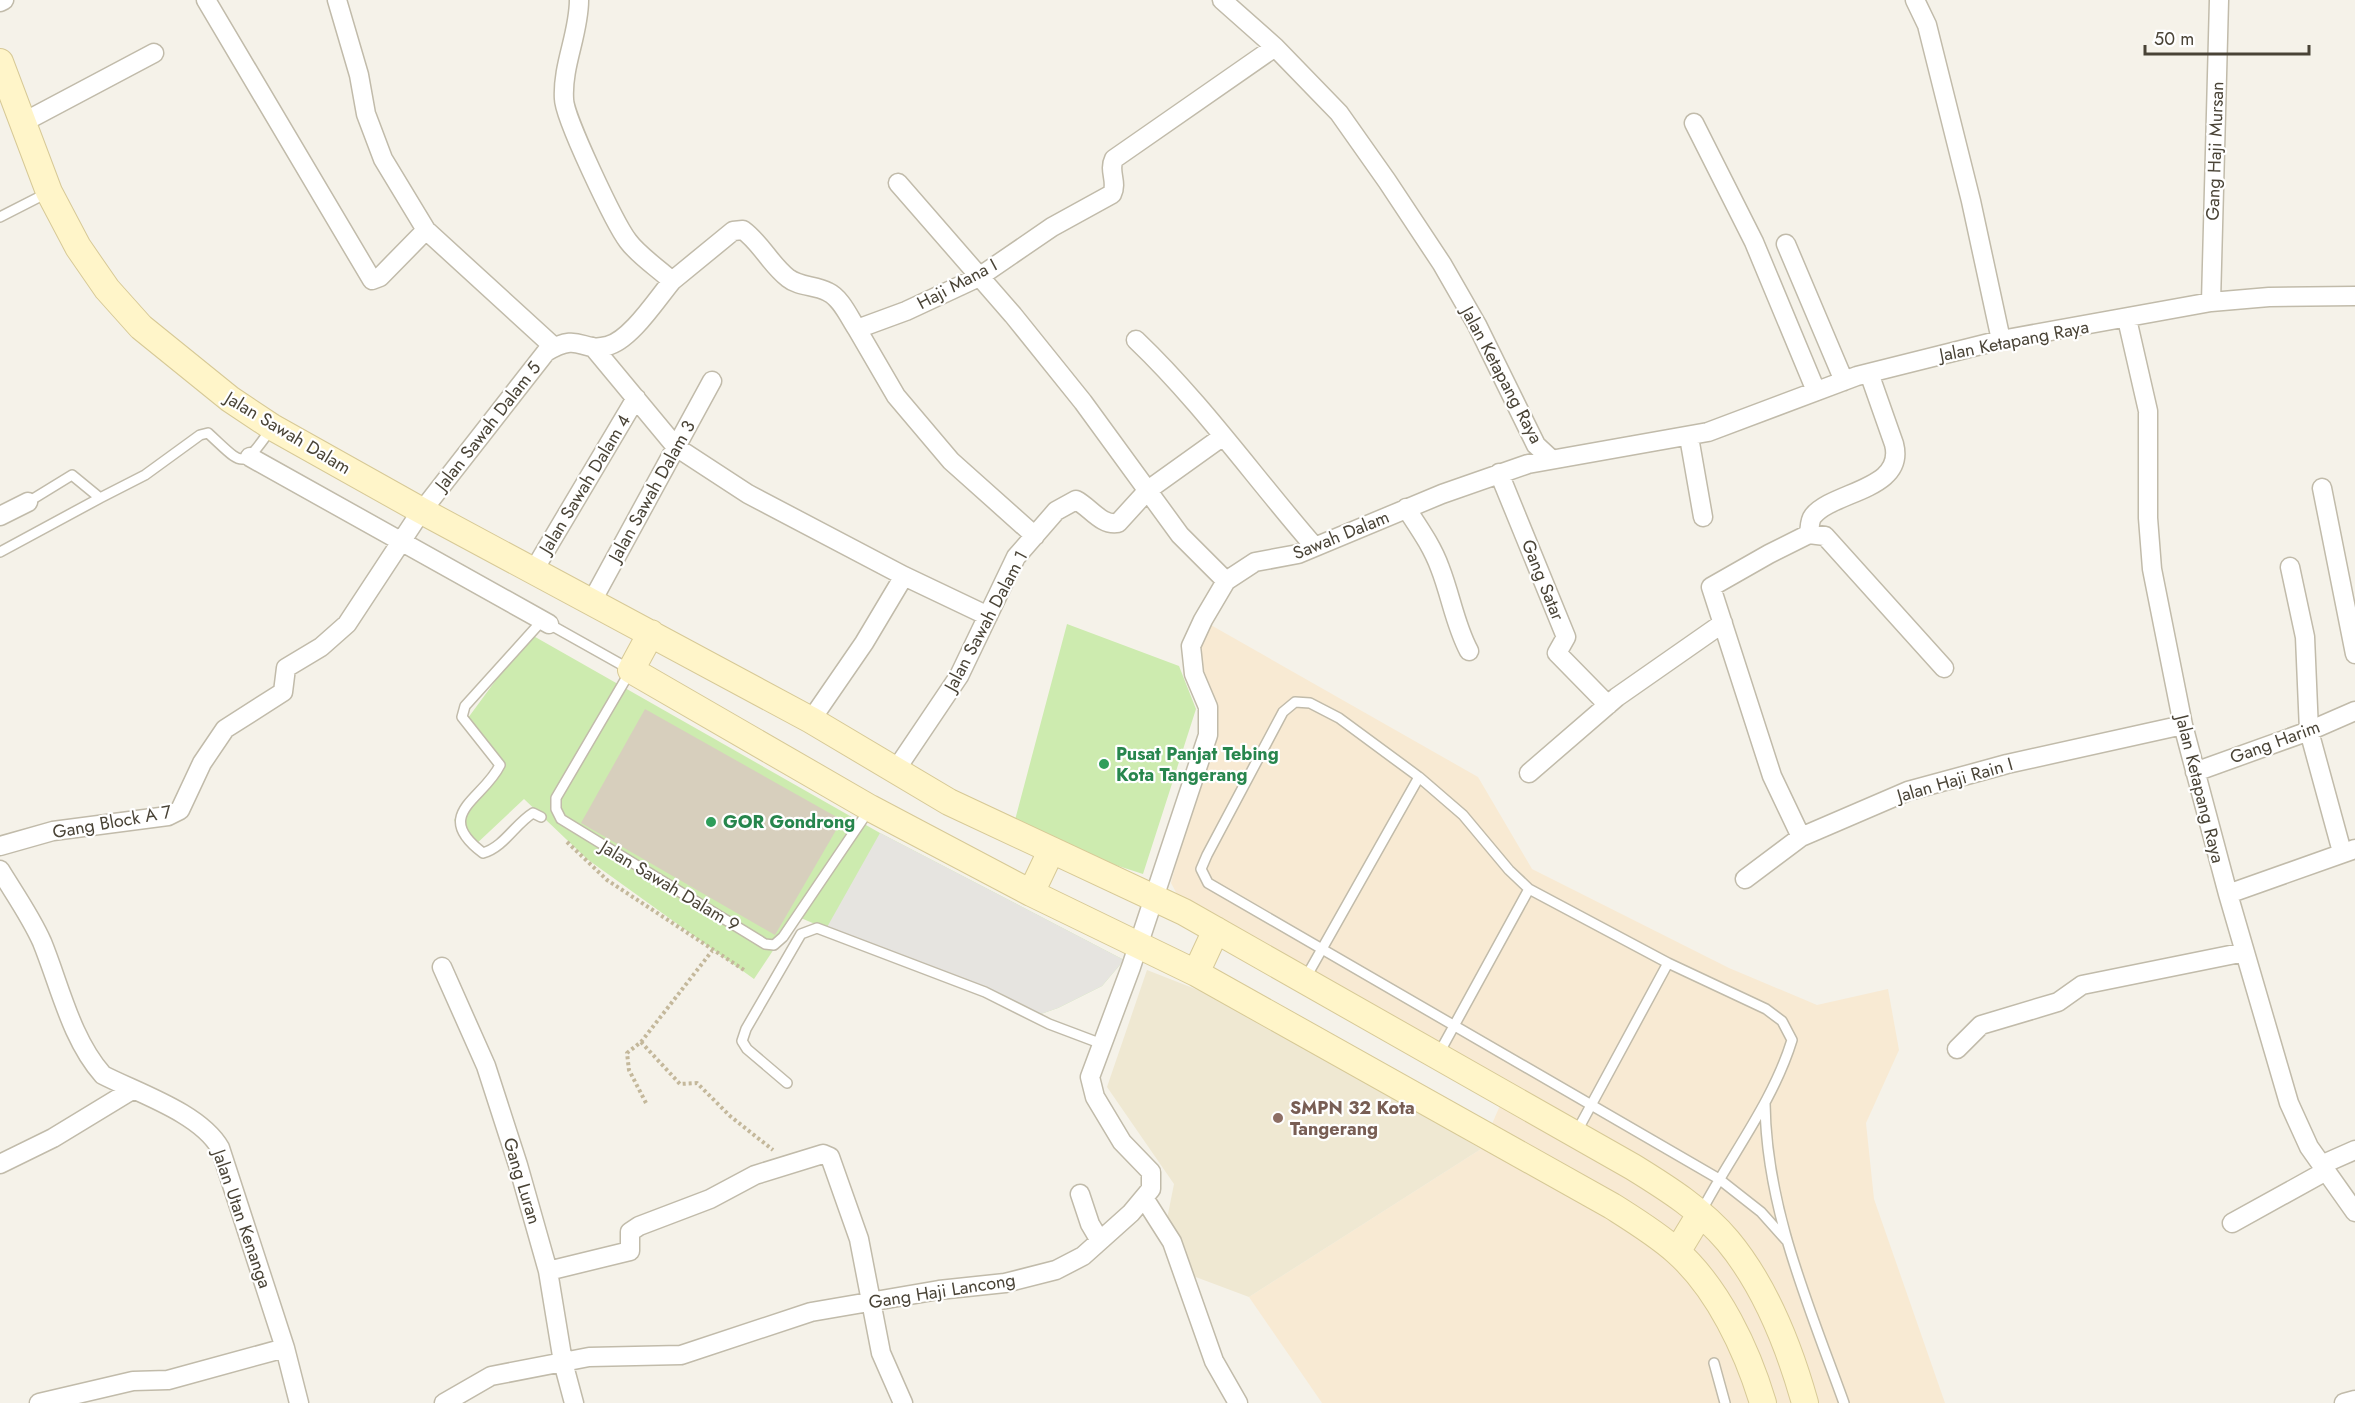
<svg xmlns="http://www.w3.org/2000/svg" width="2355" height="1403" font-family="Jost,sans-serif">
	<rect width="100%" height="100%" fill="#f5f2e9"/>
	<path fill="#f8ead3" d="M1202,620L1478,777L1532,869L1729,968L1817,1005L1888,989L1899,1050L1866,1123L1874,1199L1945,1403H1322L1249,1297L1481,1149L1509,1085L1185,909L1171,883L1217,707L1198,657Z"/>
	<path fill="#efe8d2" d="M1147,970L1231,1003L1481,1149L1249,1297L1193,1276L1167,1219L1174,1184L1107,1087Z"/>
	<path fill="#cdebaf" d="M1067,624L1179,666L1196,709L1143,874L1072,851L1015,820Z
		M530,634L880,833L1124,960L1102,986L1058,1008L1035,1016L796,916L754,979L587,859L524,799L473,847L454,820L501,761L465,722Z"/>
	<path fill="#e6e4e0" d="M880,833L1124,960L1102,986L1058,1008L1035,1016L826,929Z"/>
	<path fill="#d7cfbd" d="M645,709L842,820L775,935L581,823Z"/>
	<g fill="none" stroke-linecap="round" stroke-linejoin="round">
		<g stroke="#c1bbaa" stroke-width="12">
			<path id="lane" d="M0,217L47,193
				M28,502L72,475L100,498L145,475L200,435L208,433C244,466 241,471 271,429
				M0,552L100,498
				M541,817L533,813C515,824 504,847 483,853C431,814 483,800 500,765L462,717L465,706L539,624H549L631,670L556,798V809L561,819L765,944L774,945L783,937L869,810
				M1305,979L1419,777
				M1438,1055L1529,889
				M787,1083L747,1049L742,1041L746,1029L801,934L817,928L985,992L1049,1024L1102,1044
				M1765,1103C1766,1208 1809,1306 1844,1403
				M1576,1133L1668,963
				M1701,1212C1731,1155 1773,1102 1792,1040L1782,1021L1766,1009L1668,963L1529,889L1509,870L1463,815L1419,777L1339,718L1310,703L1295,702L1283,712L1207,855L1201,869L1208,883L1719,1179L1761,1212L1787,1241
				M1714,1363L1725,1403"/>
		</g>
		<g stroke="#c1bbaa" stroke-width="21">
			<path id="street" d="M206,0L372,280L380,277L426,230
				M337,0L359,75L366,114L383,159L426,230L554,347
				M579,0C579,34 562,65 564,99C564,117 615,224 628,241C639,256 658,268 672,281L733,231L743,230C761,243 770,264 788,278C799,287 816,285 828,292C841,298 849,317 857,329L906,311L979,277L1052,227L1112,194C1118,182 1108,171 1114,159L1275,47
				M1222,0L1275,47L1339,113L1387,181L1442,264L1477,325L1536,445L1550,458
				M1915,0L1927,25L1971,201L2001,340
				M0,2L4,0
				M22,123L154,53
				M1694,123L1754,242L1816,391
				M898,183L1013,315L1083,402L1180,535L1226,581
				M1786,244L1844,381
				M2211,302L2219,0
				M2127,319L2148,411V518L2152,569L2183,725L2228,894L2289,1103L2309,1147L2355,1212
				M857,329L896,396L951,461L1035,536
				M1136,340C1201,402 1254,477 1314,546
				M593,347L676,447L748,494L904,576L988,616
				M1689,437L1703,517
				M250,457L549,624
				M1499,473L1566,637L1557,653L1608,705
				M2322,488L2355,654
				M1406,508C1419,528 1432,546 1440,568C1451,596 1455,625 1469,651
				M0,516L28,502
				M1809,534C1810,529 1809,521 1813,516C1833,491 1906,490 1894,444L1869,373
				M2290,567L2305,637L2309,731L2342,852
				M534,570L636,398
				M592,601L712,381
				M811,720L864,643L904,576
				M895,771L959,676L1016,557L1056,511L1076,500C1090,507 1101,526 1118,523L1148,490L1222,437
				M2195,772L2309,731L2355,711
				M1529,773L1617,697L1723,623
				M1801,837L1772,776L1711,587L1769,554L1809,534L1825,536L1944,668
				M0,846L53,831L168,816L180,810L202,763L225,729L283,692L286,668L321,647L347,624L418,516L546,352C581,331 580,353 607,346C630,341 657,299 672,281
				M0,870C14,893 31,917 42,942C60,986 71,1039 103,1075C138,1093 200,1113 220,1148L285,1348L299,1403
				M1745,879L1801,837L1908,791L2007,764L2183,725
				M2228,894L2355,849
				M442,967L486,1066L518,1165L548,1271L563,1362L574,1403
				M1957,1049L1981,1025L2058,1002L2082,985L2245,952
				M0,1164L53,1138L132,1090
				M2321,1165L2355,1150
				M1080,1194L1090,1224L1100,1241
				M1144,1198L1172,1242L1214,1361L1238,1403
				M2232,1223L2326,1171
				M548,1271L630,1251V1232L639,1226L710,1199L755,1175L823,1154L830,1157L859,1239L881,1353L903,1403
				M39,1403L133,1381L168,1380L285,1348
				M444,1403L491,1376L589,1357L681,1355L811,1312L939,1290L1005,1283L1056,1270L1083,1256L1131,1213L1151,1189V1172L1122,1142L1095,1097L1090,1077L1131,967L1208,735V707L1194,674L1191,646L1203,620L1226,581L1255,562L1298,554L1442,494L1528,464L1708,432L1857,376L2001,340L2211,302L2269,297L2355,296
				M2344,1403L2355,1400"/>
		</g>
		<g stroke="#d7c996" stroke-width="28">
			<path id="secondary" d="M0,62L49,192L78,247L107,289L141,327L230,399L272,427L422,511L811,720L949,802L1184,912L1633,1167C1667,1188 1702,1210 1728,1241C1766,1287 1789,1346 1805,1403
				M651,633L631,670L870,808L1031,893L1196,973L1612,1206C1634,1220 1657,1234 1676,1251C1718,1288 1747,1350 1763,1403
				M1031,893L1051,851
				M1196,973L1216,930
				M1677,1252L1700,1214"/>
		</g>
		<path stroke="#c4b89b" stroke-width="4" stroke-dasharray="3 3" stroke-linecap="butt" d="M567,842L607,880L744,970
			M641,1042L680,1084L697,1083L730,1116L773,1150
			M646,1103L629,1070L627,1053L641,1042L712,951"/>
		<use href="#lane" stroke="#fff" stroke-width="9"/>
		<use href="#street" stroke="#fff" stroke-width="18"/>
		<use href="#secondary" stroke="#fff5c9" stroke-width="26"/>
	</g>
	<g fill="#2e9e5b" stroke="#fff" stroke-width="2">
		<circle cx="1104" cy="764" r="6"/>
		<circle cx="711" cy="822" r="6"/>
	</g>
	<circle fill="#8d6e63" stroke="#fff" stroke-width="2" cx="1278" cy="1118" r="6"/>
	<g text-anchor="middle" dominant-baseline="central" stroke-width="4.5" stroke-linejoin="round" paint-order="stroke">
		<g font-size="18" fill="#494336" stroke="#fff">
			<text transform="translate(2215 151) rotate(-88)">Gang Haji Mursan</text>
			<text transform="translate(957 284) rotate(-28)">Haji Mana I</text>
			<text transform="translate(2014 341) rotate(-11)">Jalan Ketapang Raya</text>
			<text transform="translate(1502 375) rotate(62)">Jalan Ketapang Raya</text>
			<text transform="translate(488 426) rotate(-52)">Jalan Sawah Dalam 5</text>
			<text transform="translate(288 433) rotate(31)">Jalan Sawah Dalam</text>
			<text transform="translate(585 484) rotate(-59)">Jalan Sawah Dalam 4</text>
			<text transform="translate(652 491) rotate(-61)">Jalan Sawah Dalam 3</text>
			<text transform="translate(1341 535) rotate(-22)">Sawah Dalam</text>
			<text transform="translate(1543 580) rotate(68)">Gang Satar</text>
			<text transform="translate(986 621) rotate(-62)">Jalan Sawah Dalam 1</text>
			<text transform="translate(2275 742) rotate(-20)">Gang Harim</text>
			<text transform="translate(1955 780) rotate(-16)">Jalan Haji Rain I</text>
			<text transform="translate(2200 789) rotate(76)">Jalan Ketapang Raya</text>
			<text transform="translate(112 822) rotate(-10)">Gang Block A 7</text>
			<text transform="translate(670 886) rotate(31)">Jalan Sawah Dalam 9</text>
			<text transform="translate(522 1181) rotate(73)">Gang Luran</text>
			<text transform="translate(242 1219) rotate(71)">Jalan Utan Kenanga</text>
			<text transform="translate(942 1291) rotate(-9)">Gang Haji Lancong</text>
		</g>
		<g font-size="18" font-weight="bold" fill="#27864d" stroke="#fff" text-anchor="start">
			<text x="1116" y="754">Pusat Panjat Tebing<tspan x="1116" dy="21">Kota Tangerang</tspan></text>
			<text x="723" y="822">GOR Gondrong</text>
		</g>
		<g font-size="18" font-weight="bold" fill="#785e54" stroke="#fff" text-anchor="start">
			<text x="1290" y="1108">SMPN 32 Kota<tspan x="1290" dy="21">Tangerang</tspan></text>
		</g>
	</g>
	<path d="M2145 45v9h164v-9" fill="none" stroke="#494336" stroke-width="3"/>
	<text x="2154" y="45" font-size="18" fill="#494336" stroke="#ffffff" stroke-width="4.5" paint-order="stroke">50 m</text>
</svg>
